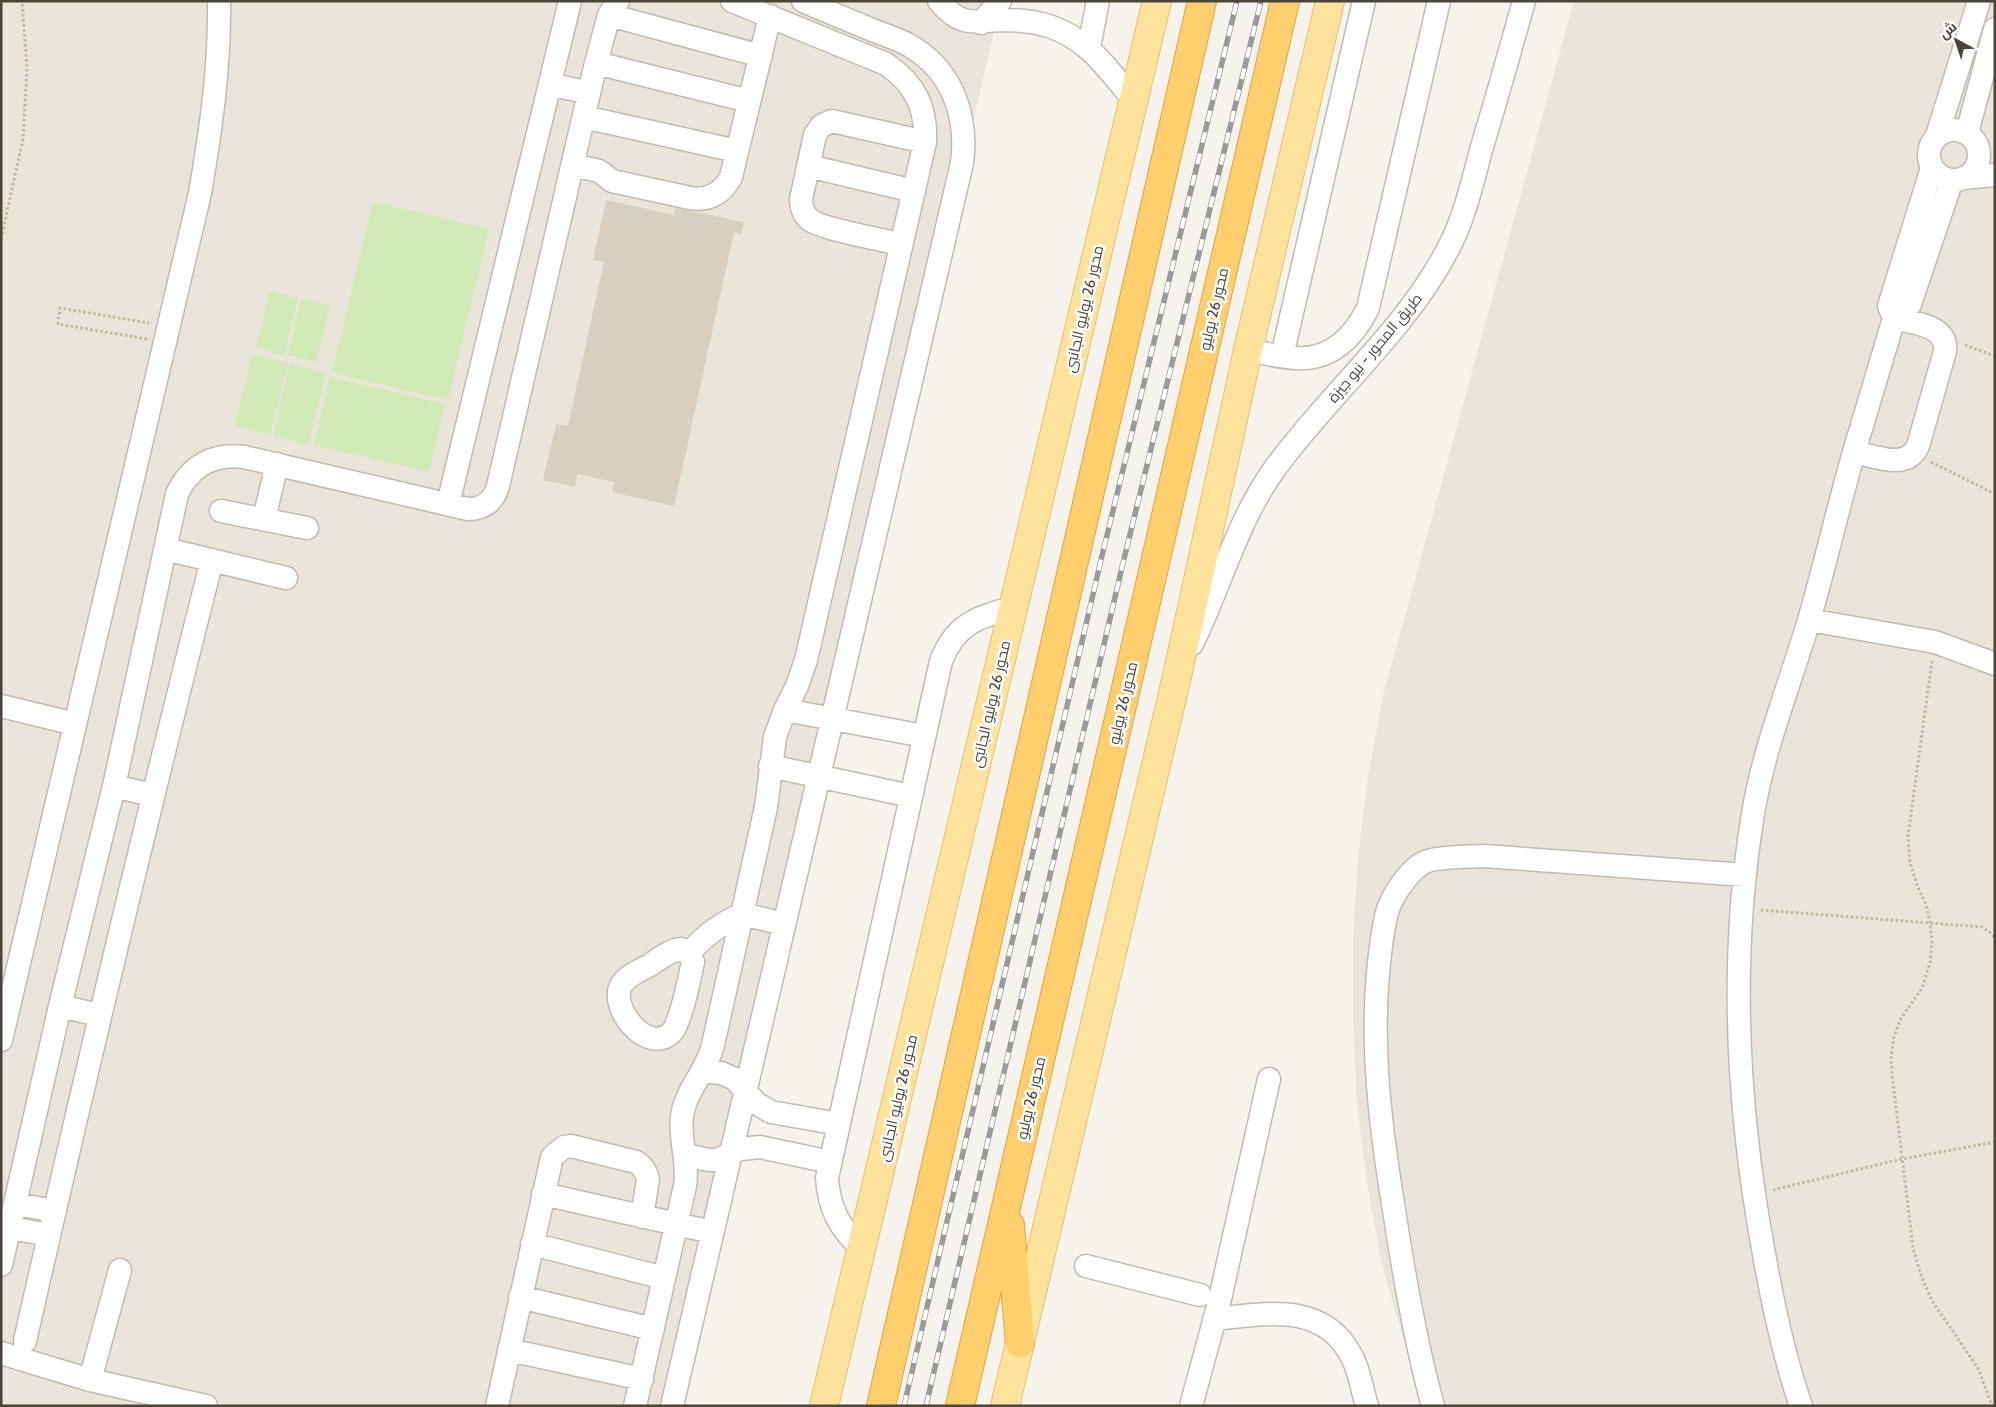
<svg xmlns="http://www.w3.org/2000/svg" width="1996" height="1407" font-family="Cabin,Cairo,sans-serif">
	<rect width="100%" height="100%" fill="#f6f3ec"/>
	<path fill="#eae5da" d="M1,1H1001L675,1406H1Z
		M1574,1H1995V1406H1423L1382,1265L1367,1184L1357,1103L1353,1021V939L1358,858L1368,776L1383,696Z"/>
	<path fill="#d2eab5" d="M373,202L489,229L448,400L332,373Z
		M270,292L298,298L284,355L256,348Z
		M301,298L330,305L316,362L288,355Z
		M252,355L288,363L270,435L235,426Z
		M290,364L326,373L308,445L273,436Z
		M330,377L445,404L429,472L314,445Z"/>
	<path fill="#d8cfc1" d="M606,200L674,215L676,208L744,222L741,234L734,232L674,506L612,492L614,482L577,474L575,487L543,480L556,424L568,426L604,262L593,260Z"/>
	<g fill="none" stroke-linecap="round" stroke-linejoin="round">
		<g stroke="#c2bbae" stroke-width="25">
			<path id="minor" d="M939,1C961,28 974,21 1004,20C1019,20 1035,22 1049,26C1090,40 1107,69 1134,100
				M609,15L761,56
				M981,23L1000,1
				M1089,47L1098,1
				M596,63L749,101
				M550,84L589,93
				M584,117L737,151
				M1929 155a25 25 0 1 1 50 0a25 25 0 1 1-50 0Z
				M1967,133L1995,29
				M1937,136L1979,1
				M573,165L599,171L612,181L690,198C708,201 722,194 731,177L770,16
				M808,166L914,191
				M1963,178L1995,175
				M901,244C883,240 822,229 810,220C803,214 801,207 801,199L815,135L821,126L832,121L925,142
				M1248,350C1264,353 1279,357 1295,358C1330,361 1354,337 1368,308L1439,1
				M1282,356L1364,1
				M1854,452C1876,456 1906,471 1918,446L1945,351C1948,325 1913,323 1894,318L1889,306L1932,168
				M448,504L570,1
				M221,511L307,528
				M264,519L277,464
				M165,549L286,578
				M1809,620L1935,642L1995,664
				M1192,644C1221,585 1237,520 1276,467C1329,394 1405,331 1447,251C1464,220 1472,184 1481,150C1496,101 1510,51 1524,1
				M1,706L75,724
				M785,710L924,736
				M770,766L911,796
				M114,786L152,795
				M681,949L689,953L693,962C690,977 680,1023 672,1032C648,1057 607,1006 622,984C628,975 641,970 650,965C659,959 670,950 681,949Z
				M689,953C705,935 721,923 743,914L784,924
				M60,1006L99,1015
				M1,1040L200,193C211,129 220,66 219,1
				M702,1071L721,1073L735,1079L756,1103L771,1112L839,1124
				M685,1155L709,1160H717L740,1149L760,1147L830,1162
				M543,1194L712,1232
				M15,1204L55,1211
				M10,1228L49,1235
				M532,1244L664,1278
				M862,1248C839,1229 829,1207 827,1178L941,661C956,623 977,618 1014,607
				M1,1265L60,1006L114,786L177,494C190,466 213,453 244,457L468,509C484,509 494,501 498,486L596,63L609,15L618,1
				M1086,1266L1200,1295
				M520,1297L653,1329
				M1214,1319C1265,1314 1324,1301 1352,1357C1360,1372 1362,1390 1367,1406
				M25,1341C84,1080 146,820 212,560
				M509,1350L642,1379
				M1,1353L90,1380L206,1406
				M90,1380L120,1270
				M497,1406L552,1157L564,1147L571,1146L636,1162C643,1166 646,1171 648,1179L642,1217
				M635,1406L685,1186C689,1162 679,1140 682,1116C686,1089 707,1071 713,1045L766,807L775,737L785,710L797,686L806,660L925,142C927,107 914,83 886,64L732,1
				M672,1406L962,163C968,117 953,72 912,47C899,39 884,35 870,29C848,20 826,11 803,1
				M1191,1406L1220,1299L1269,1079
				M1433,1406C1415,1341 1404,1276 1394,1210C1381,1131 1371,1052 1378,973C1380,952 1382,930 1388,909C1394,893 1407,874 1421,864C1432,856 1470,857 1484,856L1745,875
				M1801,1406C1784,1357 1773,1305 1764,1254C1737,1109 1729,959 1753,814C1764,747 1790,684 1809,620C1825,565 1838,508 1854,452C1867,408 1881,363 1894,318L1905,311L1910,304L1952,180"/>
		</g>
		<g stroke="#e6c16a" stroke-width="30">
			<path id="major" d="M824,1406L1157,1
				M1005,1406L1178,672L1248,350L1330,1"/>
		</g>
		<g stroke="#e0a43c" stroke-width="30">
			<path id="highway" d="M1010,1225L1020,1343
				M881,1406L1202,1
				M960,1406L1285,1"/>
		</g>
		<path stroke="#c4b79f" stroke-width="3" stroke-dasharray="2.5 2.5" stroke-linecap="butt" d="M1,239L23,139L27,68L22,1
			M147,339L58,324L60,308L149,323
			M1965,345L1995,356
			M1931,462L1995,494
			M1932,661L1908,836L1910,863L1918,888L1926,904L1930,922L1932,943L1930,963L1922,988L1900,1020L1894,1037L1891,1056L1892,1074L1913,1248L1921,1275L1932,1301L1978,1368L1992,1406
			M1761,910L1982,927L1992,934L1995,939
			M1773,1190L1902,1159L1995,1142"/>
		<use href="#minor" stroke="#fff" stroke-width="22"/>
		<use href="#major" stroke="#ffe39c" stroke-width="28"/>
		<use href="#highway" stroke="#ffcf6e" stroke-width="28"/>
		<g stroke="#9a9a9a" stroke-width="5.5">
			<path id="rail" d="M904,1406L1101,560L1237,1
				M926,1406L1123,563L1261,1"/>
		</g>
		<use href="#rail" stroke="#fff" stroke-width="4" stroke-dasharray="11" stroke-linecap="butt"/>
	</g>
	<g text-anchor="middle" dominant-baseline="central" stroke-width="5" stroke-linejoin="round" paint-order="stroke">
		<g font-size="15" fill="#4b4439" stroke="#fff">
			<text transform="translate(1084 309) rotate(-77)">محور 26 يوليو الجانبى</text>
			<text transform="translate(1214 309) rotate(-77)">محور 26 يوليو</text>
			<text transform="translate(1375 348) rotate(-50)">طريق المحور - نيو جيزة</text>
			<text transform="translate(1123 703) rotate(-77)">محور 26 يوليو</text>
			<text transform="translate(991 704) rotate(-77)">محور 26 يوليو الجانبى</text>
			<text transform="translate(898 1098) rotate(-77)">محور 26 يوليو الجانبى</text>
			<text transform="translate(1031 1098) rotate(-77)">محور 26 يوليو</text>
		</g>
	</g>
	<rect width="1996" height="1407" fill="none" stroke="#4b4439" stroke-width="5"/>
	<g transform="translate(1956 40) rotate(320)" stroke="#ffffff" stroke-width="4" paint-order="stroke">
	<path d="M0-4L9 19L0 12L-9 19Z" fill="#4b4439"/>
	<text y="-8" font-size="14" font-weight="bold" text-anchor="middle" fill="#4b4439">ش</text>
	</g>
</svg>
